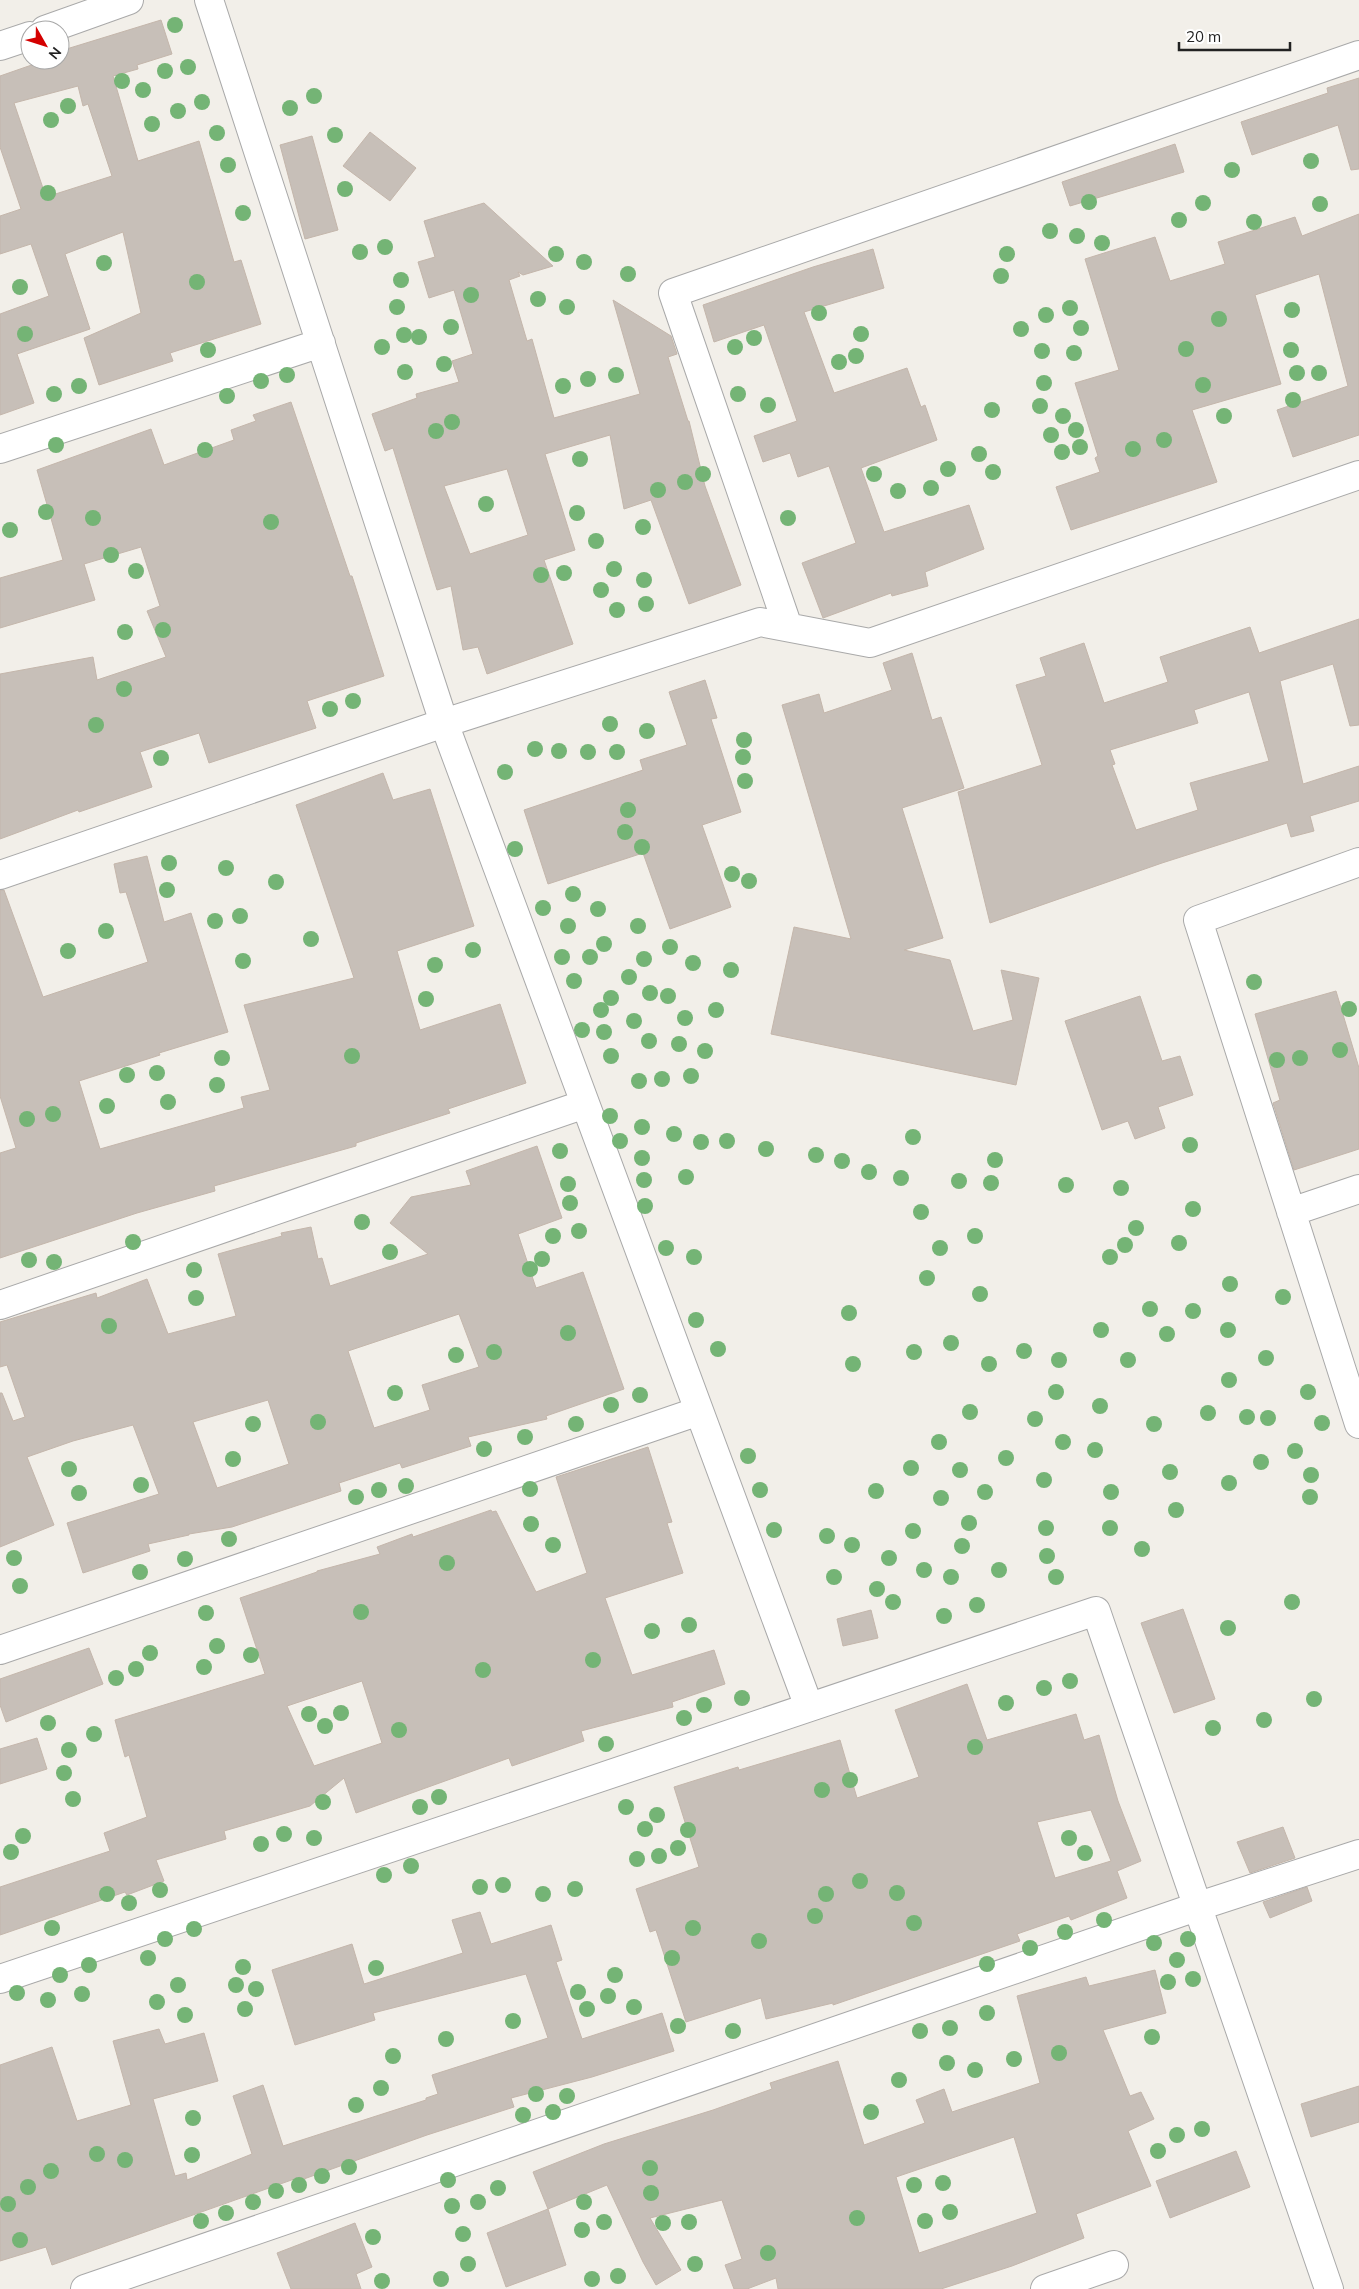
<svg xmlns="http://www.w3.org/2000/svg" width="1359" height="2289" font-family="Mulish,sans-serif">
	<rect width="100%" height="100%" fill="#f2efe9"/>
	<path fill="#c7bfb8" stroke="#c4b6ab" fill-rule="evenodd" d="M161,20L172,54L137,65L138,69L113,76L138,161L199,141L234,262L241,260L261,324L170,353L173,361L99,385L84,338L141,313L123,232L65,254L90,329L17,354L34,403L0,415V314L49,296L31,244L0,254V216L21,209L0,147V76L46,60H60V51ZM78,86L83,106L88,104L112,176L46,197L14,103Z
		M1359,78V169L1351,170L1338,125L1252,155L1241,122L1328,93L1327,88Z
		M370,132L416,168L390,201L343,166Z
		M312,136L338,230L305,239L280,145Z
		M1175,144L1184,172L1070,206L1062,182Z
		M484,203L553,266L523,275L518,272L520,276L509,280L527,341L532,339L554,418L640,394L613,300L671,336L677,354L668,357L688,421H689L705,486L741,585L689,604L651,500L624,509L610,435L545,454L575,550L544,560L573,644L487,674L478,647L463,650L451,586L437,590L393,448L385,451L372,414L417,398L416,394L459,382L452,361L473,354L454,290L429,298L418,262L435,257L424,221ZM507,469L528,535L470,554L444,486Z
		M1359,214V435L1293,457L1277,410L1348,386L1319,274L1255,295L1281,384L1192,410L1217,482L1071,530L1056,487L1100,472L1095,458L1098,456L1075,383L1119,370L1085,259L1155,237L1170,281L1225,264L1218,242L1295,217L1302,236Z
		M873,249L884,288L804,312L834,393L907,368L921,407L925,405L937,440L861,468L884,532L969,505L984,549L925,572L928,586L892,596L891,593L823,618L802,563L856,543L829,466L798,477L790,453L763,462L754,436L797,421L764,325L714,342L703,305L813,267Z
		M291,402L350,576H352L384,676L307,701L316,728L209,763L199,733L140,752L152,787L79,812L78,810L0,839V674L93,657L97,680L166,657L147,611L160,606L141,547L84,564L95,600L0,628V578L63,560L37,470L151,429L164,465L234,440L231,430L256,421L253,415Z
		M1359,619V725L1350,726L1333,664L1280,681L1303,784L1359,766V801L1310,816L1314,831L1291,837L1287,823L1162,863L990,923L958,792L1042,765L1016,685L1046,676L1040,658L1084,643L1104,703L1168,682L1160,657L1250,627L1259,653ZM1249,692L1269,761L1190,783L1198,810L1136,830L1112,765L1115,764L1110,750L1198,723L1194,710Z
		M912,653L932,720L941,717L964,788L902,808L943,938L904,950L950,960L973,1031L1013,1020L1001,970L1039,978L1016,1085L771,1034L794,927L851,939L782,705L819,694L824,713L892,690L883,663Z
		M705,680L717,718L711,719L741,812L702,825L731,907L670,929L643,853L548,884L524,810L643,770L640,760L687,745L669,692Z
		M383,773L393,800L430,789L474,926L397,951L420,1030L500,1004L526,1083L448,1109L450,1113L356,1143V1146L214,1186L215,1191L137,1213L0,1258V1153L16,1148L0,1096V890H4L43,997L148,962L126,892L120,893L114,864L147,856L164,922L191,913L228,1032L159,1053L160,1055L79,1081L100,1149L244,1108L241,1097L270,1090L244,1005L354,978L296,805Z
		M1336,991L1359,1068V1149L1294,1170L1273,1103L1280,1100L1255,1014Z
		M1140,996L1162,1061L1180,1056L1193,1095L1158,1107L1165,1128L1135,1139L1128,1121L1102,1130L1065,1021Z
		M537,1146L562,1218L518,1234L536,1288L583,1272L624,1389L546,1416L547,1419L468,1437L471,1446L402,1468L400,1463L339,1483L341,1491L232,1527L189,1534V1535L148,1544L150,1551L83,1573L67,1523L159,1494L133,1425L73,1441L27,1457L54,1525L0,1547V1393H2L13,1421L25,1417L7,1365L0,1367V1322L96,1293L97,1298L147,1279L168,1334L236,1316L218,1254L282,1236L281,1233L311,1227L318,1259L322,1258L330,1286L428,1254L390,1223L411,1197L471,1185L466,1171ZM459,1314L479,1367L422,1385L430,1410L374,1428L348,1351ZM268,1400L289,1464L217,1488L193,1422Z
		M648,1447L672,1522L667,1523L683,1573L605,1598L632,1675L714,1650L725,1684L672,1702L673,1707L581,1731L584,1741L512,1766L509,1758L356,1813L344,1778L310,1806L224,1831L226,1839L156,1860L164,1881L127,1895L125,1892L0,1935V1887L110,1851L104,1833L147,1817L129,1755L125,1757L115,1720L265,1674L240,1598L317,1572V1571L380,1554L377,1547L412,1534L413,1537L491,1510L492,1512L496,1511L536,1592L587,1573L556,1477ZM362,1681L382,1743L314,1766L287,1706Z
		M1183,1609L1215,1699L1174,1713L1141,1623Z
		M871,1610L878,1638L843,1646L837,1619Z
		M89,1648L103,1684L6,1722L0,1705V1679Z
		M967,1684L987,1740L1076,1714L1084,1740L1099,1735L1118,1801L1141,1861L1117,1871L1127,1898L1071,1920L1069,1916L1017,1934L1020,1941L833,2005V2003L766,2019L761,1998L686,2022L656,1930L650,1932L636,1889L699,1867L674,1787L738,1767L739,1770L840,1740L857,1798L919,1777L895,1710ZM1091,1810L1111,1861L1055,1878L1037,1822Z
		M37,1738L47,1769L0,1784V1749Z
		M1283,1827L1295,1858L1250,1873L1237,1842Z
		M1307,1887L1312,1901L1270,1918L1263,1902Z
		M480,1912L491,1944L551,1925L562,1960L556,1962L582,2039L662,2013L674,2051L592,2077L511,2098L514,2107L427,2135L301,2180L300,2177L52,2265L46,2247L0,2261V2065L52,2047L77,2121L131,2105L113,2041L159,2029L165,2044L204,2033L218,2081L153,2099L175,2176L186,2173L187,2180L252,2154L233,2096L263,2085L283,2146L426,2100V2098L438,2094L432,2075L548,2038L526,1974L373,2013L375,2020L295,2045L272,1970L352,1944L364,1984L463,1953L452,1920Z
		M1155,1970L1166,2013L1103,2030L1130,2096L1141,2092L1154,2119L1128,2131L1151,2186L1076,2214L1084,2238L1012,2266L941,2289H778L776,2278L747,2289H734L725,2265L742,2259L722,2200L650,2218L681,2270L656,2285L643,2262L607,2185L548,2209L533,2172L604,2144L713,2110L772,2089L770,2083L838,2061L864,2145L925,2123L916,2100L944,2089L952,2112L1040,2083L1017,1996L1086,1977L1089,1986ZM1014,2137L1037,2213L919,2253L896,2177Z
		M1359,2086V2122L1311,2137L1301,2104Z
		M1236,2151L1250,2187L1170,2218L1156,2181Z
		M548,2209L566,2265L506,2287L487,2233Z
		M355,2223L372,2267L356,2274L361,2289H291L277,2253Z"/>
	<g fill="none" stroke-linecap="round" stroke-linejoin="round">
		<g stroke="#a9a9a9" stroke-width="30">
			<path id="minor" d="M209,0L444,723L809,1707
				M45,30L129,0
				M0,46L30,36
				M0,449L321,343
				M788,627L673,293L1359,55
				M1359,862L1198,920L1359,1424
				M0,875L444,723L760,622L870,643L1359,475
				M1291,1212L1359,1189
				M0,1305L585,1104
				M0,1650L699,1411
				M0,1979L1096,1611L1329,2289
				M85,2289L1199,1906L1359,1854
				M1045,2289L1114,2265"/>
		</g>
		<use href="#minor" stroke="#fff" stroke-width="28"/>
	</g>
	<g fill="#74b475">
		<circle cx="175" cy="25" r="8"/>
		<circle cx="188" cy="67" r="8"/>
		<circle cx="165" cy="71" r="8"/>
		<circle cx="122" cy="81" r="8"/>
		<circle cx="143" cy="90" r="8"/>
		<circle cx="314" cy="96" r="8"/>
		<circle cx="202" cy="102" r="8"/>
		<circle cx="68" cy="106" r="8"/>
		<circle cx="290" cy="108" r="8"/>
		<circle cx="178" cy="111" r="8"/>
		<circle cx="51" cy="120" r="8"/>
		<circle cx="152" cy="124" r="8"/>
		<circle cx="217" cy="133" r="8"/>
		<circle cx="335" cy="135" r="8"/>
		<circle cx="1311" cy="161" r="8"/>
		<circle cx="228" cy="165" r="8"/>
		<circle cx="1232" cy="170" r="8"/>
		<circle cx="345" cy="189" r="8"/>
		<circle cx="48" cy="193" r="8"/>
		<circle cx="1089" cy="202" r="8"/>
		<circle cx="1203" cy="203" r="8"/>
		<circle cx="1320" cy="204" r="8"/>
		<circle cx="243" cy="213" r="8"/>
		<circle cx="1179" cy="220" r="8"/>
		<circle cx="1254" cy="222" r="8"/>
		<circle cx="1050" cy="231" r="8"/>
		<circle cx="1077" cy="236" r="8"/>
		<circle cx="1102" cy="243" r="8"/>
		<circle cx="385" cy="247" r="8"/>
		<circle cx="360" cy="252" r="8"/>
		<circle cx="556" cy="254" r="8"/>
		<circle cx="1007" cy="254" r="8"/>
		<circle cx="584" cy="262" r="8"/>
		<circle cx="104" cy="263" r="8"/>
		<circle cx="628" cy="274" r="8"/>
		<circle cx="1001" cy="276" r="8"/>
		<circle cx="401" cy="280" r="8"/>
		<circle cx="197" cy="282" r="8"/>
		<circle cx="20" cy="287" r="8"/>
		<circle cx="471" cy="295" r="8"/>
		<circle cx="538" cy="299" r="8"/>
		<circle cx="397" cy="307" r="8"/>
		<circle cx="567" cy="307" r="8"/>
		<circle cx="1070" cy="308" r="8"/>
		<circle cx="1292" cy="310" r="8"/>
		<circle cx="819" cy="313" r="8"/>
		<circle cx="1046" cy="315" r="8"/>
		<circle cx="1219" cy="319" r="8"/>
		<circle cx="451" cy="327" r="8"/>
		<circle cx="1081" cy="328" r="8"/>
		<circle cx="1021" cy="329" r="8"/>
		<circle cx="25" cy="334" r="8"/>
		<circle cx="861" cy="334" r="8"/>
		<circle cx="404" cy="335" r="8"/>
		<circle cx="419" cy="337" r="8"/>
		<circle cx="754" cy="338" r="8"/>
		<circle cx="382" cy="347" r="8"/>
		<circle cx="735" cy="347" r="8"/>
		<circle cx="1186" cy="349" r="8"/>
		<circle cx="208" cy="350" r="8"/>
		<circle cx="1291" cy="350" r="8"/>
		<circle cx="1042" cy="351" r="8"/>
		<circle cx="1074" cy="353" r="8"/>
		<circle cx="856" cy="356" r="8"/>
		<circle cx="839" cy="362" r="8"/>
		<circle cx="444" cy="364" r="8"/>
		<circle cx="405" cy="372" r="8"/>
		<circle cx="1297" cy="373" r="8"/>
		<circle cx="1319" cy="373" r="8"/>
		<circle cx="287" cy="375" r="8"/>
		<circle cx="616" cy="375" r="8"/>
		<circle cx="588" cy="379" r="8"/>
		<circle cx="261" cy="381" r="8"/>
		<circle cx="1044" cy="383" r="8"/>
		<circle cx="1203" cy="385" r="8"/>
		<circle cx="79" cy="386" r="8"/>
		<circle cx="563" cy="386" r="8"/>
		<circle cx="54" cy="394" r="8"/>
		<circle cx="738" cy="394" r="8"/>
		<circle cx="227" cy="396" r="8"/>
		<circle cx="1293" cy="400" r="8"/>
		<circle cx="768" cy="405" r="8"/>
		<circle cx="1040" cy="406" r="8"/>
		<circle cx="992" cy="410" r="8"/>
		<circle cx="1063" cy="416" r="8"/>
		<circle cx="1224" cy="416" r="8"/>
		<circle cx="452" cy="422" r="8"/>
		<circle cx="1076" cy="430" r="8"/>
		<circle cx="436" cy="431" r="8"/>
		<circle cx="1051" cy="435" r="8"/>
		<circle cx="1164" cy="440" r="8"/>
		<circle cx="56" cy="445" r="8"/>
		<circle cx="1080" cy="447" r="8"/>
		<circle cx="1133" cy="449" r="8"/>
		<circle cx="205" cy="450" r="8"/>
		<circle cx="1062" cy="452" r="8"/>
		<circle cx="979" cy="454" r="8"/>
		<circle cx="580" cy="459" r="8"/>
		<circle cx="948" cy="469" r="8"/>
		<circle cx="993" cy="472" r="8"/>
		<circle cx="703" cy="474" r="8"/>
		<circle cx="874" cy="474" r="8"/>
		<circle cx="685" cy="482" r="8"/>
		<circle cx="931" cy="488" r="8"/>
		<circle cx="658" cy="490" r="8"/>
		<circle cx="898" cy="491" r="8"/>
		<circle cx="486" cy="504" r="8"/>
		<circle cx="46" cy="512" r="8"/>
		<circle cx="577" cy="513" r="8"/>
		<circle cx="93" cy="518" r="8"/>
		<circle cx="788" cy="518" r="8"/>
		<circle cx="271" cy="522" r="8"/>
		<circle cx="643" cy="527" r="8"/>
		<circle cx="10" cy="530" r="8"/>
		<circle cx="596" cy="541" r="8"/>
		<circle cx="111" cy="555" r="8"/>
		<circle cx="614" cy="569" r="8"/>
		<circle cx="136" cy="571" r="8"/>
		<circle cx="564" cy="573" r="8"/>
		<circle cx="541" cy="575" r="8"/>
		<circle cx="644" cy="580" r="8"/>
		<circle cx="601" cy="590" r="8"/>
		<circle cx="646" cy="604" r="8"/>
		<circle cx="617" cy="610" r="8"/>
		<circle cx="163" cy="630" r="8"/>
		<circle cx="125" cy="632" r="8"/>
		<circle cx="124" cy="689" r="8"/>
		<circle cx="353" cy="701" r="8"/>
		<circle cx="330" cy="709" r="8"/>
		<circle cx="610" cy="724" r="8"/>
		<circle cx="96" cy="725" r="8"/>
		<circle cx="647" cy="731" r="8"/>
		<circle cx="744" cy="740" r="8"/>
		<circle cx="535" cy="749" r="8"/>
		<circle cx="559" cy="751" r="8"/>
		<circle cx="588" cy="752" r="8"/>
		<circle cx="617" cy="752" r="8"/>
		<circle cx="743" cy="757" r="8"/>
		<circle cx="161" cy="758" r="8"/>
		<circle cx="505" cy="772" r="8"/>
		<circle cx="745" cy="781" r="8"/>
		<circle cx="628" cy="810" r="8"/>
		<circle cx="625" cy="832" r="8"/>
		<circle cx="642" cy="847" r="8"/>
		<circle cx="515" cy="849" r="8"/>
		<circle cx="169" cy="863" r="8"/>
		<circle cx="226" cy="868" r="8"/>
		<circle cx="732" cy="874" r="8"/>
		<circle cx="749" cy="881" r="8"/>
		<circle cx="276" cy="882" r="8"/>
		<circle cx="167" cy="890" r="8"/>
		<circle cx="573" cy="894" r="8"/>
		<circle cx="543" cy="908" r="8"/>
		<circle cx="598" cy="909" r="8"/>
		<circle cx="240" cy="916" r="8"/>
		<circle cx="215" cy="921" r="8"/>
		<circle cx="568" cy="926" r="8"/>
		<circle cx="638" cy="926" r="8"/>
		<circle cx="106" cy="931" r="8"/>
		<circle cx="311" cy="939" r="8"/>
		<circle cx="604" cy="944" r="8"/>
		<circle cx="670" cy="947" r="8"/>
		<circle cx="473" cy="950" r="8"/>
		<circle cx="68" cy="951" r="8"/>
		<circle cx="562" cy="957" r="8"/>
		<circle cx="590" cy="957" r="8"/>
		<circle cx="644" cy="959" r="8"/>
		<circle cx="243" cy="961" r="8"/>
		<circle cx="693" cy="963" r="8"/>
		<circle cx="435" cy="965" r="8"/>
		<circle cx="731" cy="970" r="8"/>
		<circle cx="629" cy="977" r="8"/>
		<circle cx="574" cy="981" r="8"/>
		<circle cx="1254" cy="982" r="8"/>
		<circle cx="650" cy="993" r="8"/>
		<circle cx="668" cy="996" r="8"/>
		<circle cx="611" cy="998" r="8"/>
		<circle cx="426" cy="999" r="8"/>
		<circle cx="1349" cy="1009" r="8"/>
		<circle cx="601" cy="1010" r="8"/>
		<circle cx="716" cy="1010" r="8"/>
		<circle cx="685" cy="1018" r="8"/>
		<circle cx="634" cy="1021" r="8"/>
		<circle cx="582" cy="1030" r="8"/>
		<circle cx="604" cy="1032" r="8"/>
		<circle cx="649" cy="1041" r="8"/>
		<circle cx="679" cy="1044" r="8"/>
		<circle cx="1340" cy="1050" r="8"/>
		<circle cx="705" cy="1051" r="8"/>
		<circle cx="352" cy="1056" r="8"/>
		<circle cx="611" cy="1056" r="8"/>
		<circle cx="222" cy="1058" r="8"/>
		<circle cx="1300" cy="1058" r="8"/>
		<circle cx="1277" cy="1060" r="8"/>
		<circle cx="157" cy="1073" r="8"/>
		<circle cx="127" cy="1075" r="8"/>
		<circle cx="691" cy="1076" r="8"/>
		<circle cx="662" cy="1079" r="8"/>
		<circle cx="639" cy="1081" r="8"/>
		<circle cx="217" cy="1085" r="8"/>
		<circle cx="168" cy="1102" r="8"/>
		<circle cx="107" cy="1106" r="8"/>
		<circle cx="53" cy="1114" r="8"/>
		<circle cx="610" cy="1116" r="8"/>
		<circle cx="27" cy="1119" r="8"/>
		<circle cx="642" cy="1127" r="8"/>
		<circle cx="674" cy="1134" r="8"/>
		<circle cx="913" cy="1137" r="8"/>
		<circle cx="620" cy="1141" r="8"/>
		<circle cx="727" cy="1141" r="8"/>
		<circle cx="701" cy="1142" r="8"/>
		<circle cx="1190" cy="1145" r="8"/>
		<circle cx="766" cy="1149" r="8"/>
		<circle cx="560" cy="1151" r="8"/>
		<circle cx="816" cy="1155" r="8"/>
		<circle cx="642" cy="1158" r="8"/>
		<circle cx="995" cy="1160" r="8"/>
		<circle cx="842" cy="1161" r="8"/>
		<circle cx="869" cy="1172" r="8"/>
		<circle cx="686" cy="1177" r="8"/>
		<circle cx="901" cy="1178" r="8"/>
		<circle cx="644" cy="1180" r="8"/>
		<circle cx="959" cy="1181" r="8"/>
		<circle cx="991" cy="1183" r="8"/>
		<circle cx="568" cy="1184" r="8"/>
		<circle cx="1066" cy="1185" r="8"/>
		<circle cx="1121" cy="1188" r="8"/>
		<circle cx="570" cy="1203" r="8"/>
		<circle cx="645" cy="1206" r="8"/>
		<circle cx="1193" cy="1209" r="8"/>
		<circle cx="921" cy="1212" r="8"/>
		<circle cx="362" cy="1222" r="8"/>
		<circle cx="1136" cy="1228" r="8"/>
		<circle cx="579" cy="1231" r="8"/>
		<circle cx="553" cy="1236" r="8"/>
		<circle cx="975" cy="1236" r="8"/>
		<circle cx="133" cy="1242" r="8"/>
		<circle cx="1179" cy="1243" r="8"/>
		<circle cx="1125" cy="1245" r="8"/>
		<circle cx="666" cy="1248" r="8"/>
		<circle cx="940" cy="1248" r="8"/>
		<circle cx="390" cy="1252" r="8"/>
		<circle cx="694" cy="1257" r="8"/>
		<circle cx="1110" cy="1257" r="8"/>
		<circle cx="542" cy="1259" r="8"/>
		<circle cx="29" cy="1260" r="8"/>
		<circle cx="54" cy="1262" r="8"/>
		<circle cx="530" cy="1269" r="8"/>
		<circle cx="194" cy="1270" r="8"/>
		<circle cx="927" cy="1278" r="8"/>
		<circle cx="1230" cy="1284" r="8"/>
		<circle cx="980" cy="1294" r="8"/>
		<circle cx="1283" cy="1297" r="8"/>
		<circle cx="196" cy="1298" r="8"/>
		<circle cx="1150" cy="1309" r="8"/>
		<circle cx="1193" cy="1311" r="8"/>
		<circle cx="849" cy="1313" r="8"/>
		<circle cx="696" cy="1320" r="8"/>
		<circle cx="109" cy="1326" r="8"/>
		<circle cx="1101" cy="1330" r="8"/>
		<circle cx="1228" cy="1330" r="8"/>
		<circle cx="568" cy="1333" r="8"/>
		<circle cx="1167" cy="1334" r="8"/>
		<circle cx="951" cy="1343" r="8"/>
		<circle cx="718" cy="1349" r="8"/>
		<circle cx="1024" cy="1351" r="8"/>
		<circle cx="494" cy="1352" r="8"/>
		<circle cx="914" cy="1352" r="8"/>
		<circle cx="456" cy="1355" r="8"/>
		<circle cx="1266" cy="1358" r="8"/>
		<circle cx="1059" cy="1360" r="8"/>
		<circle cx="1128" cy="1360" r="8"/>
		<circle cx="853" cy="1364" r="8"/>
		<circle cx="989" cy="1364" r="8"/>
		<circle cx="1229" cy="1380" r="8"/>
		<circle cx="1056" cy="1392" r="8"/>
		<circle cx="1308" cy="1392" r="8"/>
		<circle cx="395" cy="1393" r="8"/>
		<circle cx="640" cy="1395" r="8"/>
		<circle cx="611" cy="1405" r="8"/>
		<circle cx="1100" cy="1406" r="8"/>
		<circle cx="970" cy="1412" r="8"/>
		<circle cx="1208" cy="1413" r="8"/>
		<circle cx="1247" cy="1417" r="8"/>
		<circle cx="1268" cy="1418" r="8"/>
		<circle cx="1035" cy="1419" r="8"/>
		<circle cx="318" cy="1422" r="8"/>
		<circle cx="1322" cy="1423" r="8"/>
		<circle cx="253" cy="1424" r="8"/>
		<circle cx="576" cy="1424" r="8"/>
		<circle cx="1154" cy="1424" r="8"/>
		<circle cx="525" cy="1437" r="8"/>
		<circle cx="939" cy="1442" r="8"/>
		<circle cx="1063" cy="1442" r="8"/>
		<circle cx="484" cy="1449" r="8"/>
		<circle cx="1095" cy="1450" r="8"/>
		<circle cx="1295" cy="1451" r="8"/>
		<circle cx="748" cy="1456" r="8"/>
		<circle cx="1006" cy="1458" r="8"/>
		<circle cx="233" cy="1459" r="8"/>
		<circle cx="1261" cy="1462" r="8"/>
		<circle cx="911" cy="1468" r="8"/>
		<circle cx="69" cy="1469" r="8"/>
		<circle cx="960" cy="1470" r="8"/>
		<circle cx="1170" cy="1472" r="8"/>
		<circle cx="1311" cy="1475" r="8"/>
		<circle cx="1044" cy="1480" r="8"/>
		<circle cx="1229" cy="1483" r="8"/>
		<circle cx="141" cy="1485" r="8"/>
		<circle cx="406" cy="1486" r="8"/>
		<circle cx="530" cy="1489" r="8"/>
		<circle cx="379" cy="1490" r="8"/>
		<circle cx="760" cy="1490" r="8"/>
		<circle cx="876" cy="1491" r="8"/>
		<circle cx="985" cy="1492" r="8"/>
		<circle cx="1111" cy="1492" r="8"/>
		<circle cx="79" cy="1493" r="8"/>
		<circle cx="356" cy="1497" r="8"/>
		<circle cx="1310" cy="1497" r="8"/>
		<circle cx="941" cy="1498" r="8"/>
		<circle cx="1176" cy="1510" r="8"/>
		<circle cx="969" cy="1523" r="8"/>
		<circle cx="531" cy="1524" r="8"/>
		<circle cx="1046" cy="1528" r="8"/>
		<circle cx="1110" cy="1528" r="8"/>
		<circle cx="774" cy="1530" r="8"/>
		<circle cx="913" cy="1531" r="8"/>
		<circle cx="827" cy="1536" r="8"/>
		<circle cx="229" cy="1539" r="8"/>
		<circle cx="553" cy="1545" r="8"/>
		<circle cx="852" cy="1545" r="8"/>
		<circle cx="962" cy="1546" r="8"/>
		<circle cx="1142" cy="1549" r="8"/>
		<circle cx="1047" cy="1556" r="8"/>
		<circle cx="14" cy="1558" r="8"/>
		<circle cx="889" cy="1558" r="8"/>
		<circle cx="185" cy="1559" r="8"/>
		<circle cx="447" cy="1563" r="8"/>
		<circle cx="924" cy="1570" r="8"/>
		<circle cx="999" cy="1570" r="8"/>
		<circle cx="140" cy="1572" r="8"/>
		<circle cx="834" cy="1577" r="8"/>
		<circle cx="951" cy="1577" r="8"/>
		<circle cx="1056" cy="1577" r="8"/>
		<circle cx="20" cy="1586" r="8"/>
		<circle cx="877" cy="1589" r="8"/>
		<circle cx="893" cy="1602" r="8"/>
		<circle cx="1292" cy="1602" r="8"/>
		<circle cx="977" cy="1605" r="8"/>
		<circle cx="361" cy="1612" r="8"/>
		<circle cx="206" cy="1613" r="8"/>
		<circle cx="944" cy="1616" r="8"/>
		<circle cx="689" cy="1625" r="8"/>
		<circle cx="1228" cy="1628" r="8"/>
		<circle cx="652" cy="1631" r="8"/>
		<circle cx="217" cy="1646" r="8"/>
		<circle cx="150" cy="1653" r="8"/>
		<circle cx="251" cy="1655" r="8"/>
		<circle cx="593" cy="1660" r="8"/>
		<circle cx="204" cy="1667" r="8"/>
		<circle cx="136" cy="1669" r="8"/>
		<circle cx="483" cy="1670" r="8"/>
		<circle cx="116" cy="1678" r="8"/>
		<circle cx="1070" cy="1681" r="8"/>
		<circle cx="1044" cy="1688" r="8"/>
		<circle cx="742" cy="1698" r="8"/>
		<circle cx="1314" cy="1699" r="8"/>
		<circle cx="1006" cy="1703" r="8"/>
		<circle cx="704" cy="1705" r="8"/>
		<circle cx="341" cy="1713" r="8"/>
		<circle cx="309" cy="1714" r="8"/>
		<circle cx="684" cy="1718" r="8"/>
		<circle cx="1264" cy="1720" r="8"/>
		<circle cx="48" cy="1723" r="8"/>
		<circle cx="325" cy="1726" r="8"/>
		<circle cx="1213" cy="1728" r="8"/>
		<circle cx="399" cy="1730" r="8"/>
		<circle cx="94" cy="1734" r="8"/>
		<circle cx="606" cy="1744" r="8"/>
		<circle cx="975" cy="1747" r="8"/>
		<circle cx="69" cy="1750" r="8"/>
		<circle cx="64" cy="1773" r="8"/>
		<circle cx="850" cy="1780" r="8"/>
		<circle cx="822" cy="1790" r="8"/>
		<circle cx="439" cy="1797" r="8"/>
		<circle cx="73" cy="1799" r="8"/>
		<circle cx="323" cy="1802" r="8"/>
		<circle cx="420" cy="1807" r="8"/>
		<circle cx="626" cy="1807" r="8"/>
		<circle cx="657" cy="1815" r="8"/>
		<circle cx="645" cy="1829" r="8"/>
		<circle cx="688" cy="1830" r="8"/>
		<circle cx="284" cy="1834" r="8"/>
		<circle cx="23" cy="1836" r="8"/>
		<circle cx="314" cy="1838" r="8"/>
		<circle cx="1069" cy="1838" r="8"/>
		<circle cx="261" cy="1844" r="8"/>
		<circle cx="678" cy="1848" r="8"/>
		<circle cx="11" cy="1852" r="8"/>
		<circle cx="1085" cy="1853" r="8"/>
		<circle cx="659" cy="1856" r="8"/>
		<circle cx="637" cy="1859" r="8"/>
		<circle cx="411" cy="1866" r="8"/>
		<circle cx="384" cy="1875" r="8"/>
		<circle cx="860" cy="1881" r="8"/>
		<circle cx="503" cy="1885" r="8"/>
		<circle cx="480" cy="1887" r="8"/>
		<circle cx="575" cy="1889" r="8"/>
		<circle cx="160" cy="1890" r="8"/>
		<circle cx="897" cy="1893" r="8"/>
		<circle cx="107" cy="1894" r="8"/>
		<circle cx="543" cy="1894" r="8"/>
		<circle cx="826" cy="1894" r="8"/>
		<circle cx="129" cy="1903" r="8"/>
		<circle cx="815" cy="1916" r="8"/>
		<circle cx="1104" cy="1920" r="8"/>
		<circle cx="914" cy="1923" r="8"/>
		<circle cx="52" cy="1928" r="8"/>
		<circle cx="693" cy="1928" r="8"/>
		<circle cx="194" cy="1929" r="8"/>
		<circle cx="1065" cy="1932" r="8"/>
		<circle cx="165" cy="1939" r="8"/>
		<circle cx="1188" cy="1939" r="8"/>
		<circle cx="759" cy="1941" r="8"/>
		<circle cx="1154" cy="1943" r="8"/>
		<circle cx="1030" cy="1948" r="8"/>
		<circle cx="148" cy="1958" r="8"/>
		<circle cx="672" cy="1958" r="8"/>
		<circle cx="1177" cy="1960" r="8"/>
		<circle cx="987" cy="1964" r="8"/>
		<circle cx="89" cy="1965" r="8"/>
		<circle cx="243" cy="1967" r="8"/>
		<circle cx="376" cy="1968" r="8"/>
		<circle cx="60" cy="1975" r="8"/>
		<circle cx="615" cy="1975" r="8"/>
		<circle cx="1193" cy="1979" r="8"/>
		<circle cx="1168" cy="1982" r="8"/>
		<circle cx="178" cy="1985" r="8"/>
		<circle cx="236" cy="1985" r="8"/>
		<circle cx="256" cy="1989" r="8"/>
		<circle cx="578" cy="1992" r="8"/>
		<circle cx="17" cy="1993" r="8"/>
		<circle cx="82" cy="1994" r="8"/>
		<circle cx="608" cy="1996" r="8"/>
		<circle cx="48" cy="2000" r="8"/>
		<circle cx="157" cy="2002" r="8"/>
		<circle cx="634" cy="2007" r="8"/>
		<circle cx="245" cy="2009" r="8"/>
		<circle cx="587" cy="2009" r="8"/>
		<circle cx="987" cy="2013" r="8"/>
		<circle cx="185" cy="2015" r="8"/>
		<circle cx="513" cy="2021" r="8"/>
		<circle cx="678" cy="2026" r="8"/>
		<circle cx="950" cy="2028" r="8"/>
		<circle cx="733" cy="2031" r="8"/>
		<circle cx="920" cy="2031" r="8"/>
		<circle cx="1152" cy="2037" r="8"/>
		<circle cx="446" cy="2039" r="8"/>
		<circle cx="1059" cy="2053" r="8"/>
		<circle cx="393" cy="2056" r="8"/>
		<circle cx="1014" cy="2059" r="8"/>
		<circle cx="947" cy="2063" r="8"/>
		<circle cx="975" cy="2070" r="8"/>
		<circle cx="899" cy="2080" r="8"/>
		<circle cx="381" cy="2088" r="8"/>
		<circle cx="536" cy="2094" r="8"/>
		<circle cx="567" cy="2096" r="8"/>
		<circle cx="356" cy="2105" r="8"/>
		<circle cx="553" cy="2112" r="8"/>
		<circle cx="871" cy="2112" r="8"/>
		<circle cx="523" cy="2115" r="8"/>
		<circle cx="193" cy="2118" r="8"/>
		<circle cx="1202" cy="2129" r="8"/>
		<circle cx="1177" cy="2135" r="8"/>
		<circle cx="1158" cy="2151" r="8"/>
		<circle cx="97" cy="2154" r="8"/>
		<circle cx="192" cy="2155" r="8"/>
		<circle cx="125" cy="2160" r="8"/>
		<circle cx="349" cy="2167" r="8"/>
		<circle cx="650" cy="2168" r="8"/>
		<circle cx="51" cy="2171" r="8"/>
		<circle cx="322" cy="2176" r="8"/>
		<circle cx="448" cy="2180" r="8"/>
		<circle cx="943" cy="2183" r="8"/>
		<circle cx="299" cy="2185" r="8"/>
		<circle cx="914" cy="2185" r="8"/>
		<circle cx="28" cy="2187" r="8"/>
		<circle cx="498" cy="2188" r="8"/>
		<circle cx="276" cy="2191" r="8"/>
		<circle cx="651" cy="2193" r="8"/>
		<circle cx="253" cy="2202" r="8"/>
		<circle cx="478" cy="2202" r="8"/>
		<circle cx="584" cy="2202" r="8"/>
		<circle cx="8" cy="2204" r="8"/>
		<circle cx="452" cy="2206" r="8"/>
		<circle cx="950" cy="2212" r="8"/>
		<circle cx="226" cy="2213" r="8"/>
		<circle cx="857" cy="2218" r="8"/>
		<circle cx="201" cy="2221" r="8"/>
		<circle cx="925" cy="2221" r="8"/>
		<circle cx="604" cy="2222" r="8"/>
		<circle cx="689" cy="2222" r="8"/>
		<circle cx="663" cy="2223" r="8"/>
		<circle cx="582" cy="2230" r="8"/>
		<circle cx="463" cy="2234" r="8"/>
		<circle cx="373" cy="2237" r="8"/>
		<circle cx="20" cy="2240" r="8"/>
		<circle cx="768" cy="2253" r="8"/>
		<circle cx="468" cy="2264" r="8"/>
		<circle cx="695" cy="2264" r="8"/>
		<circle cx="618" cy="2276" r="8"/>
		<circle cx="441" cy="2279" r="8"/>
		<circle cx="592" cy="2279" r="8"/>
		<circle cx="382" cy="2281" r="8"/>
	</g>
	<g transform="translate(45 45) rotate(129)"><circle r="24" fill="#ffffff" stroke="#a7a7a7"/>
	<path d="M0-4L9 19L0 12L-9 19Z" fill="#d40000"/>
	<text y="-8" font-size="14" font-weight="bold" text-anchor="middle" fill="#222222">N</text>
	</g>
	<path d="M1179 42v8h111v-8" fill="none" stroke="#222222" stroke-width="2.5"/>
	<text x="1186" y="42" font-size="15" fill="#222222" stroke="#ffffff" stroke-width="4" paint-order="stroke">20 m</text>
</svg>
